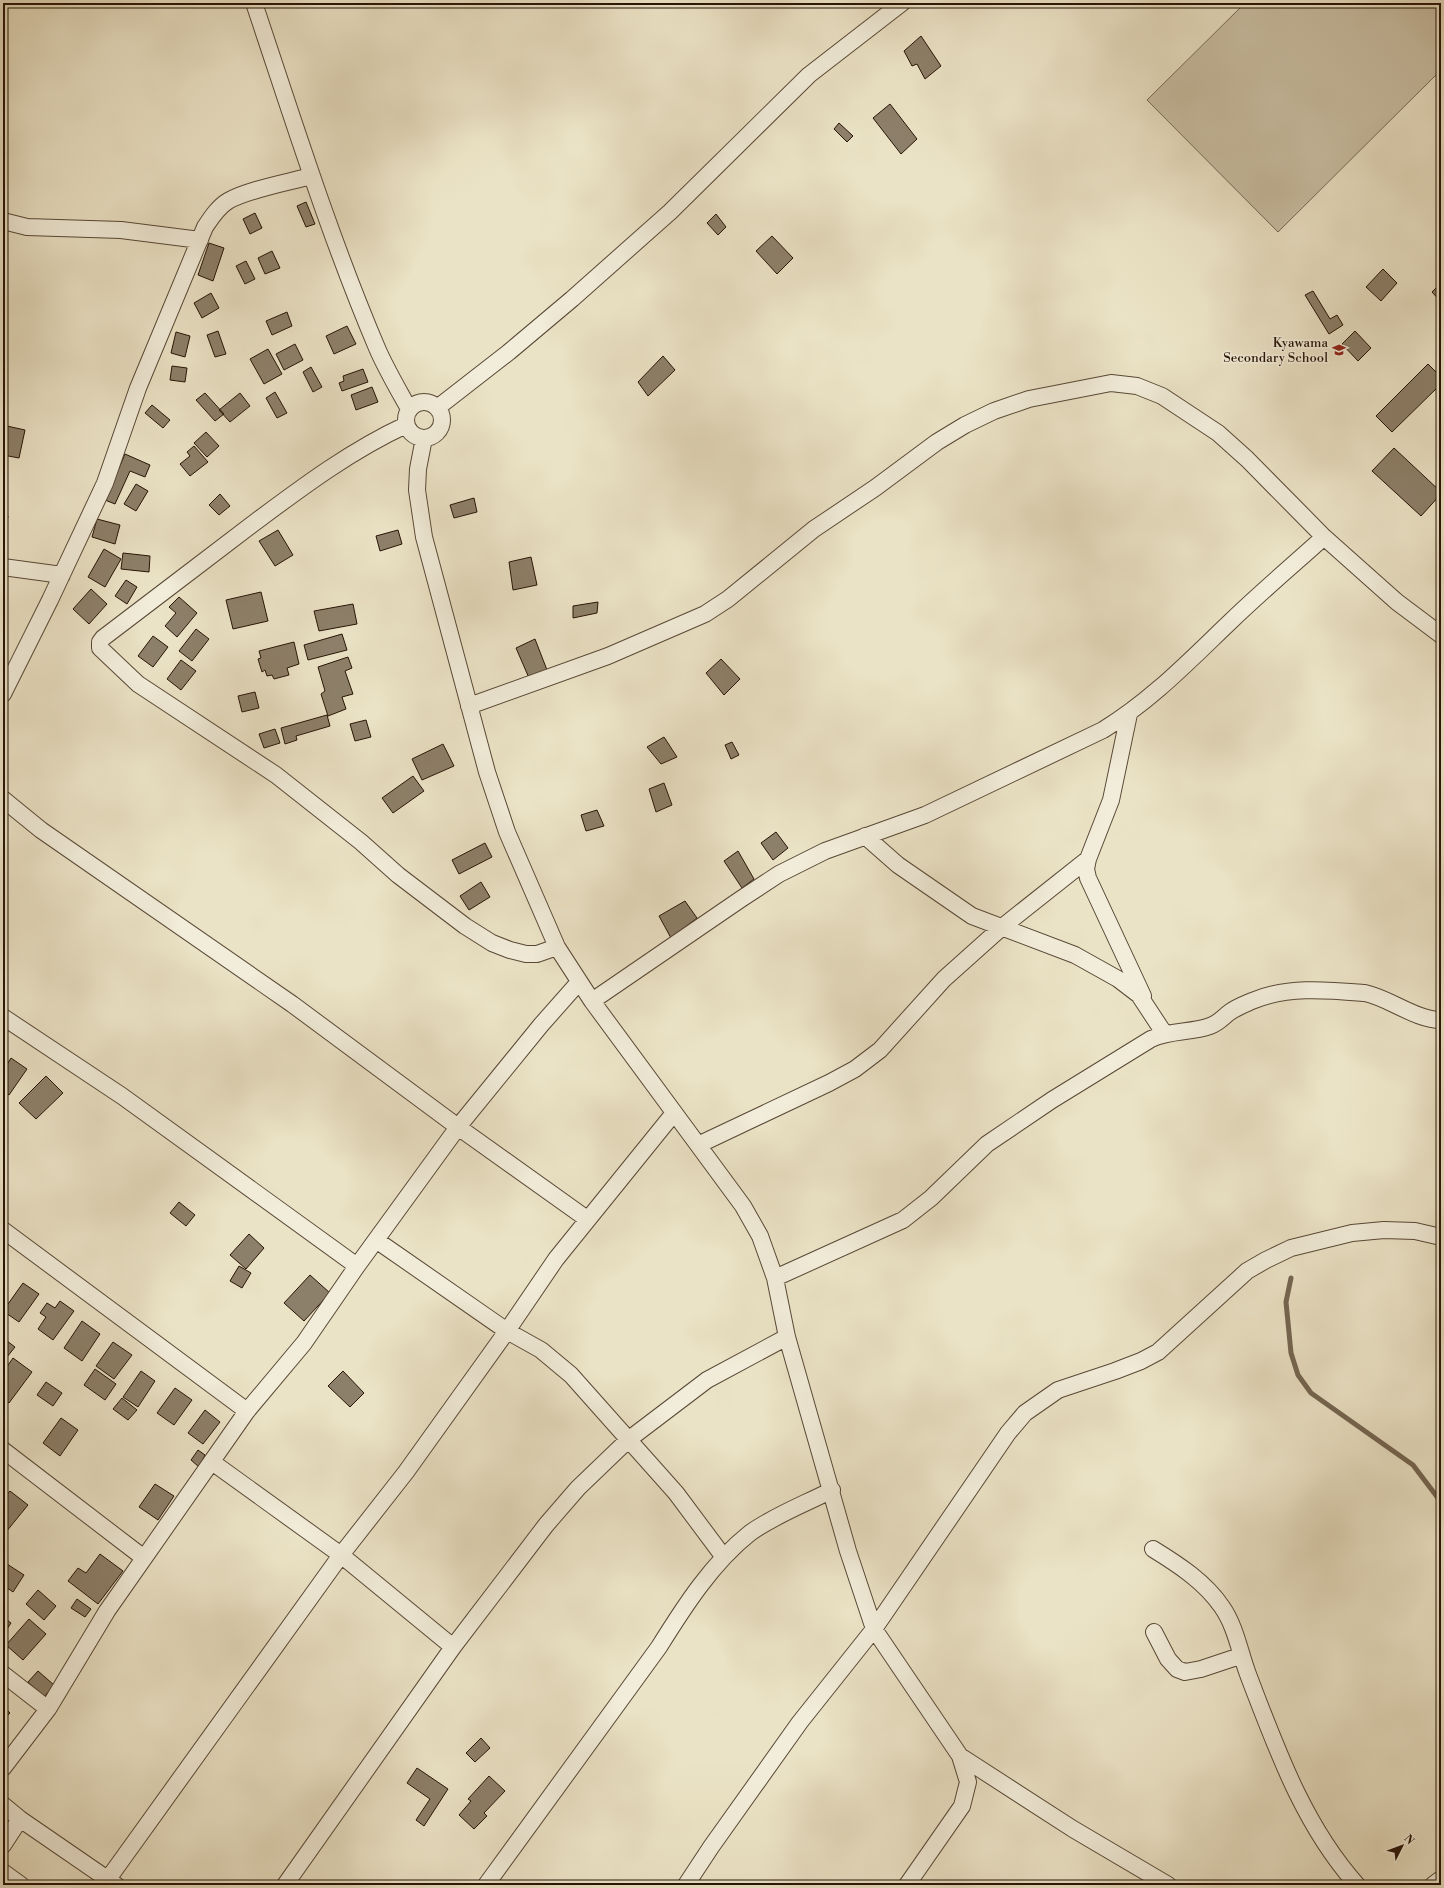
<svg xmlns="http://www.w3.org/2000/svg" width="1444" height="1888" font-family="'Libre Bodoni',serif">
	<rect width="100%" height="100%" fill="#ebe3c6"/>
	<filter id="stains"><feTurbulence type="fractalNoise" baseFrequency=".005" numOctaves="4"/><feColorMatrix values="0 0 0 0 .2 0 0 0 0 .09 0 0 0 0 .02 0 0 0 .5 -.17"/></filter>
	<radialGradient id="worn" r=".72"><stop offset=".6" stop-color="#630" stop-opacity="0"/><stop offset="1" stop-color="#630" stop-opacity=".3"/></radialGradient>
	<path fill="#cac0a5" stroke="#786a56" d="M1245,3H1437L1441,7V70L1278,232L1147,100Z"/>
	<g fill="none" stroke-linecap="round" stroke-linejoin="round">
		<path stroke="#746652" stroke-width="5" d="M1291,1278L1286,1302L1291,1353L1298,1375L1311,1393L1413,1465L1441,1502"/>
	</g>
	<path fill="#8d806a" stroke="#271406" d="M921,36L941,66L925,79L917,64L912,66L904,51Z
		M890,104L917,139L901,154L873,118Z
		M839,123L853,136L847,142L834,129Z
		M306,202L315,224L306,227L297,206Z
		M255,213L262,228L250,234L243,219Z
		M716,214L726,227L718,235L707,223Z
		M772,236L793,258L777,274L756,251Z
		M209,243L224,248L213,281L198,275Z
		M272,251L280,268L265,274L258,258Z
		M246,261L255,279L245,284L236,266Z
		M1383,269L1397,283L1381,301L1366,287Z
		M1441,283V302L1432,292Z
		M1313,291L1330,319L1337,315L1343,325L1329,334L1305,295Z
		M211,293L219,308L202,318L194,303Z
		M287,312L292,326L272,335L266,321Z
		M347,326L356,344L334,354L326,336Z
		M218,331L226,354L215,357L207,335Z
		M1355,331L1371,348L1358,361L1342,344Z
		M176,332L190,336L185,357L171,353Z
		M295,344L303,360L284,370L276,354Z
		M268,349L282,374L264,384L250,359Z
		M663,356L675,370L648,396L638,382Z
		M1428,364L1441,377V384L1392,432L1376,416Z
		M172,366L187,368L185,382L170,380Z
		M311,367L322,387L313,392L303,372Z
		M363,369L368,382L342,391L339,383L344,381L343,376Z
		M372,387L378,402L356,410L351,395Z
		M275,392L287,413L277,418L266,398Z
		M205,393L224,414L215,421L196,400Z
		M240,393L250,406L230,422L219,410Z
		M152,405L170,420L163,428L145,413Z
		M7,426L25,430L19,458L3,455Z
		M206,432L219,446L207,457L194,443Z
		M194,446L208,462L190,476L180,464L190,456L187,452Z
		M1394,448L1441,492V494L1421,516L1372,471Z
		M125,454L150,465L145,477L130,471L115,504L105,500Z
		M136,484L148,491L136,511L124,504Z
		M220,494L230,506L219,515L209,505Z
		M474,498L477,512L454,518L450,505Z
		M3,516H8L3,541Z
		M97,519L120,525L115,544L92,537Z
		M278,530L293,555L275,566L259,541Z
		M398,530L402,544L380,551L376,536Z
		M104,549L121,559L105,587L88,577Z
		M123,553L150,556L149,572L121,569Z
		M531,557L537,585L513,590L509,562Z
		M126,580L137,587L127,604L115,596Z
		M91,589L107,604L89,624L73,609Z
		M261,592L268,621L233,629L226,600Z
		M179,597L197,613L177,637L165,626L176,613L169,607Z
		M598,602L597,613L573,618V606Z
		M353,604L357,624L319,631L314,611Z
		M196,629L209,639L192,661L179,651Z
		M342,634L347,650L308,660L304,645Z
		M153,636L168,647L153,667L138,656Z
		M535,639L547,670L529,678L516,648Z
		M294,642L299,664L287,668L289,675L274,679L272,675L267,676L265,670L262,672L258,659L261,658L259,651Z
		M348,657L352,668L345,671L353,694L342,697L346,709L328,716L321,694L325,691L318,667Z
		M721,659L740,679L724,695L706,673Z
		M181,660L196,671L181,690L167,679Z
		M255,692L259,708L242,712L238,696Z
		M327,715L330,726L296,736L297,740L285,744L281,728Z
		M366,720L371,737L355,741L350,724Z
		M275,729L280,743L264,748L259,734Z
		M664,737L677,757L661,764L647,747Z
		M732,742L739,755L731,759L725,745Z
		M443,744L454,766L422,780L412,759Z
		M413,776L424,791L393,813L382,798Z
		M664,783L672,805L656,812L649,789Z
		M597,810L604,826L586,831L581,815Z
		M776,832L788,848L773,860L761,843Z
		M485,843L492,857L459,874L452,860Z
		M738,851L754,879L742,888L724,861Z
		M481,882L490,897L469,910L460,896Z
		M685,901L697,918L671,938L659,916Z
		M11,1058L27,1069L9,1095L3,1091V1071Z
		M46,1076L63,1093L36,1119L19,1103Z
		M179,1202L195,1215L186,1226L170,1213Z
		M249,1234L264,1248L246,1269L230,1255Z
		M239,1266L251,1273L242,1288L230,1281Z
		M310,1275L330,1293L304,1321L284,1303Z
		M23,1283L39,1294L19,1322L3,1311Z
		M60,1301L74,1311L53,1340L38,1329L46,1317L40,1313L47,1303L55,1308Z
		M82,1321L100,1334L82,1361L64,1348Z
		M3,1338L15,1347L3,1362Z
		M113,1342L132,1355L114,1379L96,1366Z
		M13,1358L32,1372L9,1403L3,1398V1372Z
		M95,1369L116,1384L105,1400L84,1385Z
		M141,1371L155,1381L138,1407L123,1397Z
		M343,1371L364,1393L350,1407L328,1386Z
		M46,1382L62,1393L53,1406L37,1395Z
		M175,1388L192,1400L174,1425L157,1413Z
		M122,1398L137,1410L128,1420L113,1409Z
		M205,1410L220,1422L203,1444L188,1433Z
		M61,1418L78,1430L60,1456L43,1443Z
		M198,1450L205,1455L199,1467L191,1460Z
		M155,1484L174,1496L158,1520L139,1507Z
		M10,1491L28,1505L6,1532L3,1530V1499Z
		M100,1554L123,1571L98,1604L68,1581L78,1568L86,1573Z
		M7,1564L24,1575L13,1592L3,1585V1570Z
		M38,1590L56,1606L44,1620L26,1604Z
		M77,1599L91,1609L85,1617L71,1608Z
		M3,1617L11,1623L3,1635Z
		M29,1619L46,1634L23,1660L6,1645Z
		M38,1671L54,1685L44,1697L28,1682Z
		M3,1706L10,1713L3,1720Z
		M481,1738L490,1748L475,1762L466,1753Z
		M417,1768L448,1789L424,1826L416,1820L430,1799L407,1783Z
		M489,1776L505,1791L484,1813L487,1816L474,1829L459,1815L471,1801L468,1799Z"/>
	<g fill="none" stroke-linecap="round" stroke-linejoin="round">
		<g stroke="#584836" stroke-width="18">
			<path id="minor" d="M254,3C293,119 329,235 377,348C386,369 398,389 409,409
				M3,221L27,227L121,230L200,240
				M406 420a18 18 0 1 1 36 0a18 18 0 1 1-36 0Z
				M437,408L509,352L572,299L670,212L809,75L902,3
				M406,425C352,450 305,485 258,520C206,559 155,599 103,638L100,642V648L138,684L276,775L361,842L398,875L465,926L492,943L510,950L526,954H537L557,947
				M424,438L418,469L417,490L424,537L487,772L507,832L557,947L592,1001L743,1206L760,1236L775,1278L787,1337L848,1551L874,1629L960,1756L968,1782L962,1806L907,1885
				M3,567L62,575
				M3,694L50,600L105,483L138,388L205,227C211,218 218,207 228,201C246,190 289,182 311,176
				M469,706L608,656L705,614L728,599L814,529L875,488L937,442L965,425L994,411L1029,399L1111,383L1137,386L1162,396L1218,433L1247,459L1324,537L1397,602L1441,635
				M1129,714L1111,800L1088,859L1086,869L1088,878L1143,996
				M3,799L41,830L292,1004L458,1127L587,1219
				M865,836L898,865L972,916L1075,955L1118,979L1139,995L1164,1033
				M592,1001L741,899L779,874L825,851L925,815L1103,730C1152,700 1190,660 1231,621C1261,592 1293,565 1324,537
				M3,1017L122,1096L357,1266
				M698,1145L829,1083L855,1069L880,1050L944,979L1001,928L1088,859
				M3,1230L247,1411
				M376,1240L507,1331L541,1350L571,1375L676,1493L723,1556
				M775,1278L903,1220L931,1198L987,1144L1052,1100L1151,1039C1171,1030 1190,1033 1210,1026C1219,1023 1223,1017 1230,1012C1237,1007 1245,1004 1252,1001C1287,986 1328,990 1365,993C1389,998 1416,1020 1441,1020
				M3,1450L144,1558
				M212,1462L341,1555L453,1647
				M1153,1549C1179,1565 1205,1582 1222,1607C1236,1627 1240,1654 1249,1677C1277,1750 1304,1826 1357,1885
				M1154,1632L1168,1659L1177,1669L1185,1672L1201,1669L1240,1656
				M3,1674L48,1709
				M960,1756L1073,1829L1168,1885
				M3,1768L48,1709L107,1611L247,1411L304,1343L357,1266L458,1127L541,1025L579,982
				M3,1805L20,1819L116,1885
				M3,1845L20,1819
				M3,1872L21,1885
				M108,1879L341,1555L406,1472L507,1331L556,1259L674,1113
				M285,1885L453,1647L546,1525L578,1488L628,1440L707,1380L787,1337
				M486,1885L659,1647C684,1607 712,1563 750,1533C775,1515 805,1504 832,1490
				M686,1885L711,1847L800,1722L874,1629L1008,1433L1025,1413L1058,1390L1115,1371L1141,1361L1158,1352L1247,1271L1266,1260L1291,1248L1352,1233L1384,1230L1415,1231L1441,1237
				M1433,1885L1441,1879"/>
		</g>
		<path stroke="#271406" stroke-width="2.5" stroke-dasharray="3 2" stroke-linecap="butt" d="M1441,429L1440,431L1441,432"/>
		<use href="#minor" stroke="#f2edda" stroke-width="16"/>
	</g>
	<defs>
		<g id="school-bare" transform="scale(1.08)"><path d="M0-5L7-2L0 1L-7-2ZM-4 1L0 2.5L4 1V4Q0 6-4 4Z" fill="#8f2418" stroke="#f2edda" stroke-width="2.5" paint-order="stroke"/></g>
	</defs>
	<g fill-rule="evenodd">
		<use href="#school-bare" x="1339" y="350"/>
	</g>
	<g text-anchor="middle" dominant-baseline="central" stroke-width="3" stroke-linejoin="round" paint-order="stroke">
		<g font-size="13" fill="#271406" stroke="#f2edda" text-anchor="end">
			<text x="1328" y="343">Kyawama<tspan x="1328" dy="15">Secondary School</tspan></text>
		</g>
	</g>
	<rect width="1444" height="1888" fill="none" stroke="#ebe3c6" stroke-width="16"/>
	<rect x="4" y="4" width="1436" height="1880" fill="none" stroke="#271406" stroke-width="2"/>
	<rect x="8" y="8" width="1428" height="1872" fill="none" stroke="#271406"/>
	<g transform="translate(1402 1846) rotate(48)" stroke="#f2edda" stroke-width="3" paint-order="stroke">
	<path d="M0-3L7 15L0 10L-7 15Z" fill="#271406"/>
	<text y="-6" font-size="11" font-weight="bold" text-anchor="middle" fill="#271406">N</text>
	</g>
	<rect width="100%" height="100%" filter="url(#stains)"/>
	<rect width="100%" height="100%" fill="url(#worn)"/>
</svg>
